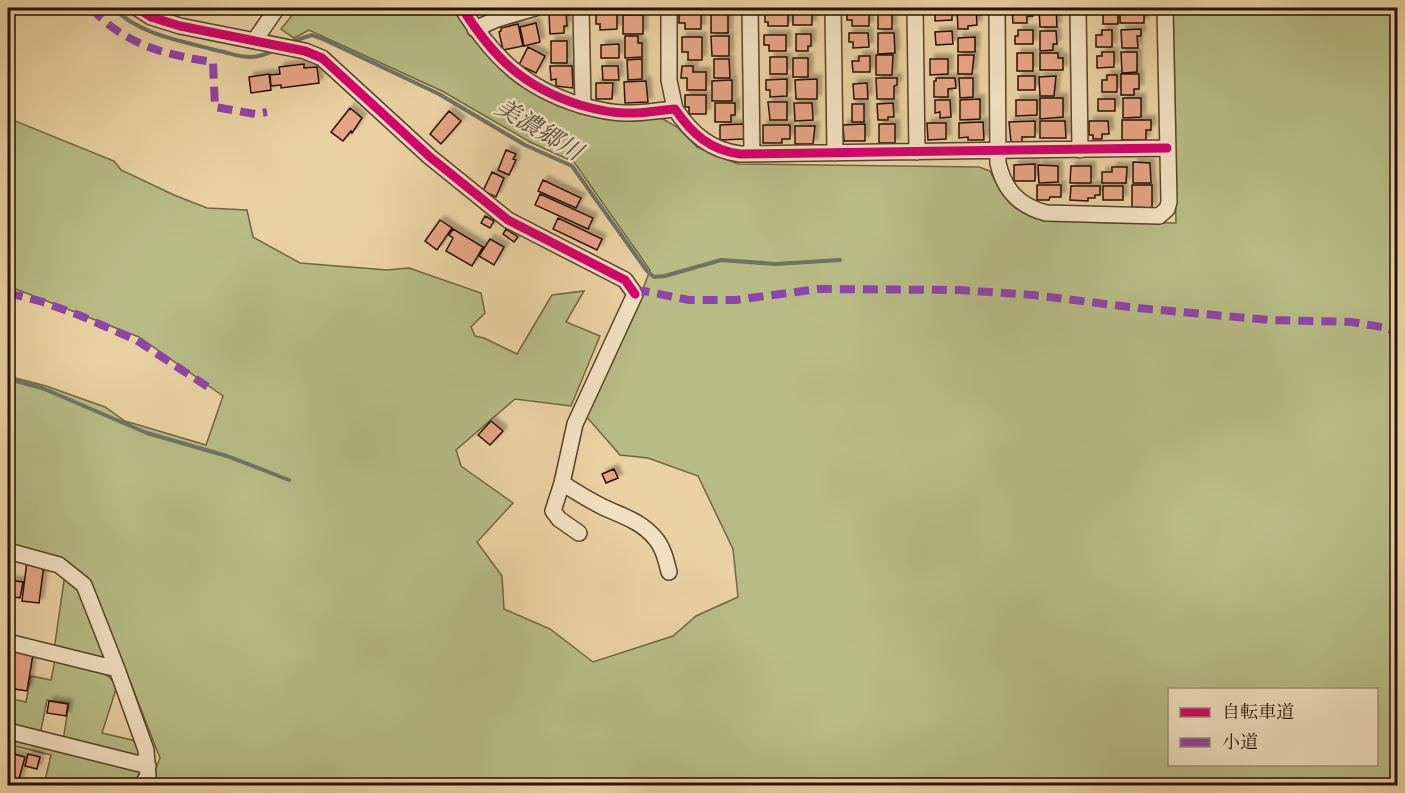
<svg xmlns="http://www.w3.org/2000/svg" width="1405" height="793" font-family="'Old Standard TT','Noto Serif JP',serif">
	<defs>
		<filter id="shadow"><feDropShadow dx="4.5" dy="-4.5" stdDeviation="1.5" flood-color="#0004"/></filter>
	</defs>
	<rect width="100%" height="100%" fill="#ead1a1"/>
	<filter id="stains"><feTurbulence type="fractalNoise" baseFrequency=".00333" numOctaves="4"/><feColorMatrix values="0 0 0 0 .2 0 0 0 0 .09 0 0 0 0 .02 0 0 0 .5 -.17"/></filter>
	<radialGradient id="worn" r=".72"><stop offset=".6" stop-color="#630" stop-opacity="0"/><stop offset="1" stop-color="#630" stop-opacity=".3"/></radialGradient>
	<path fill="#b7bb84" stroke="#706642" stroke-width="1.5" fill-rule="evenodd" d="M298,8H456L474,39L486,53L536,93L658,116L677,127L697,147L738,164L979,167L990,171C996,183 1003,198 1013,206C1036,227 1141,222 1176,223L1173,8H1397V785H149L160,758L91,582L58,558L8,546V376L46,386L105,407L125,421L206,445L223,396L139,337L8,286V118L114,161L121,170L174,195L207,208L247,210L253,237L300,263L387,270L409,268L481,293L485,313L471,327L475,336L484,338L517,354L552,295L584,291L566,322L600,336L571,406L515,399L456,450L461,466L513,503L477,542L502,576L504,609L550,629L593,662L673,636L696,616L738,597L733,549L698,476L648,458L620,455L585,415L633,316L650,270L574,162L530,142L442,91L309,30L294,38L281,29ZM1170,690H1376V764H1170Z
		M65,574L85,595L113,662L54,650Z
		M55,660C78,665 103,665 117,686L102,733L136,741L140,756L135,759L63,741L69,703L47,700L40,735L8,727V698L26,702L31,676L51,680Z
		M8,736L143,770L135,785H44L51,755L11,745L8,758Z"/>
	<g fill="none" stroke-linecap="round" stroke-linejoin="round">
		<path stroke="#6c7565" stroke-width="4" d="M113,8C141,35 178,40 215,50C227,52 240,58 252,57C258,57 265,54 271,52
			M293,41L312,35L325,40L439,94L525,145L572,166L647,271L654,277L665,276L721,260L776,264L840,260
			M8,379L42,388L147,433L227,456L289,480"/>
	</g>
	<path fill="#e6a484" stroke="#291100" stroke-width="1.5" filter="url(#shadow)" d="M625,8H642V12H626Z
		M1012,8H1033V16H1027V23H1013Z
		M1039,8H1056L1057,27H1040Z
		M1118,8V24H1103V9Z
		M1120,8H1144V23H1120Z
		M935,9H952V20L935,21Z
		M976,9L977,25L968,26V29H958L957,10Z
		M765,10H788V26H768V22H765Z
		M847,10H869V26H852V20H847Z
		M878,10H888V13H892V29H878Z
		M793,11H810V14H812V25H793Z
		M566,12L567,26H564V33L550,34L549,13Z
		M728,12V33H711V13Z
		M617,13V29L600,30V24H596V14Z
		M679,13H701V29H685V23H679Z
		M623,15H643V34H623Z
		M536,23L540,42L524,46L520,27Z
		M518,24L523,46L503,50L499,32L501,31V28Z
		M1141,29V36H1137L1138,48H1122L1121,30Z
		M1018,30H1033V44H1015V36H1018Z
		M1102,30H1112V47H1096V35H1102Z
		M952,31L953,44L936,45L935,32Z
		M1040,31H1056L1057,44H1053V50L1040,51Z
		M849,33H868L869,47L853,48V42H849Z
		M878,33H894L895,53L878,54Z
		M796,34H811V46H808V51H796Z
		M764,35H786V51H769V45H764Z
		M625,36H638V43H642V57L625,58Z
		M711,36H729V56H712Z
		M682,37H702V60H688V52H682Z
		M975,37V52H958V38Z
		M551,41H567V63H551Z
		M619,44V58H601V45Z
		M528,47L545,56L536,73L519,65Z
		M1102,52H1114V67L1097,68V56H1102Z
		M1121,52H1137V72L1122,73Z
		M1017,53H1033V71H1017Z
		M1040,53H1058V58H1063V70H1040Z
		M876,55H893L892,75H876Z
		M958,55H974L972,74H958Z
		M859,56H870V72H853L852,61H859Z
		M770,57H787V74H770Z
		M793,58H808V77H793Z
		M642,59V79L628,80L627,60Z
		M714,59H729L730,78H714Z
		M930,59H948V74L930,75Z
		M304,64V68L317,67L319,83L281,88V85L271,86L270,75L280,74L279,67Z
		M550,66H572L573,88L556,86V79L551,80Z
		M602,66H618L619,80H603Z
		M682,66H693V72H706V90H687V78H681Z
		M269,74L271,90L251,93L249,77Z
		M1121,74H1139V89H1134V95H1121Z
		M1107,75H1117V92H1102V80H1107Z
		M1018,76H1035V90H1018Z
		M1056,76L1054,96H1040L1039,77Z
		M876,78H897V85L894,86V99H877Z
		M936,78H955L956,88L948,89V97H934V81H936Z
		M959,78H973V97L960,98Z
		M787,79V96L770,97V90H766V80Z
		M817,79V99H796L795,80Z
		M732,80V101H712V81Z
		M646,81L648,102L625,103L624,82Z
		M596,83H613L612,99H596Z
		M867,83L868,99H854L853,84Z
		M685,95H706V114H689V107H685Z
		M1040,98H1063V117L1040,119Z
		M1123,98H1141V117L1123,118Z
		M980,99V119L960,120V100Z
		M1098,99H1115V111H1098Z
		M935,100H950L951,117L940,118V112L935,113Z
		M1016,100H1037V115L1016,116Z
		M768,102H787V120H770Z
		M715,103H735V115H731V122H715Z
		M794,103H812L813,120L795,121Z
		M893,103L894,117H888V120H878L877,104Z
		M852,104H864V122H852Z
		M350,108L362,118L352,133L351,131L343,141L331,132Z
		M449,111L461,121L441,144L430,134Z
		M1122,120H1151V130H1146V140H1122Z
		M1035,121V137H1022V142H1011L1009,122Z
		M1040,121H1065L1066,138H1040Z
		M1089,121H1108L1109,134H1102V139H1093V135H1089Z
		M983,122L984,140H968V137L959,138V123Z
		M927,123H946V139L928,140Z
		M744,124V139L720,140V125Z
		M865,124V141H844L843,125Z
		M879,124H895V143H879Z
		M763,125H790V139H782V143H763Z
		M795,126H815L813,144H795Z
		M506,150L516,154L513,159L516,160L509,175L498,170Z
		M1133,162L1150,163L1151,183H1133Z
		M1035,164V181H1014V165Z
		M1038,165L1058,166V182L1039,183Z
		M1071,166H1091V183H1070Z
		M1112,167H1127L1126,183H1102V172H1112Z
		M492,172L504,178L496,197L483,191Z
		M543,180L581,198L576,208L538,191Z
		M1037,185H1061V197H1050L1049,200H1037Z
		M1132,185H1152V208L1132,207Z
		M1071,186H1100V195H1095V198H1088V201L1070,200Z
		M1103,186H1123V200H1103Z
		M540,194L593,218L588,229L535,205Z
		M485,216L494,221L490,228L481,223Z
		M558,218L602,239L597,250L553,229Z
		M440,220L452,228L437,250L425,241Z
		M453,229L483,247L472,266L446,251L453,238L449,235Z
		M506,229L518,237L514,242L503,234Z
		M490,239L504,247L494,265L479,256Z
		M491,421L503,431L490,445L478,435Z
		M614,469L618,478L606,483L602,474Z
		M27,561L44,564L39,603L22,601Z
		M8,580L23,582L20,598L8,596Z
		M12,650L33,654L27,691L8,688Z
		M49,701L68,704L66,716L47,713Z
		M10,753L25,757L17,786H8V761Z
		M28,754L40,757L37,769L25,766Z"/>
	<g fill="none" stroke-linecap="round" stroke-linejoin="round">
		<g stroke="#594128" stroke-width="18">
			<path id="minor" d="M137,8L151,17L180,26L305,51L322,58L430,157L508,220L625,280L635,294L575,424L562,483L553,511L559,519L579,533
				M462,8C493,57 523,87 580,105C594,109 609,113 625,113C641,114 659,110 675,109C692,134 710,150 740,154L1167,148
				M581,8L583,106
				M669,8V80L675,109
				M750,8L752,154
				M833,8L835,153
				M915,8L917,152
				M997,8L998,163C1004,190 1019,206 1046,213L1159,216L1167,209L1169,202L1165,8
				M1078,8L1080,150
				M475,29L497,19L535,8
				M255,40L277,8
				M562,483C576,492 589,500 603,507C622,516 641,521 655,538C663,547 666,560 669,572
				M8,551L59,565L84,585L117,669L146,750L148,776L141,786
				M8,642L117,669
				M8,731L148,766"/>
		</g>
		<use href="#minor" stroke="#f1e1c2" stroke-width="15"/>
		<path stroke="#8e44ad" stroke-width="8" stroke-dasharray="15 8" stroke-linecap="butt" d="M91,8C125,45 166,55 213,62L215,107L255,114L267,112
			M8,293L43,302L81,316L136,340L211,389
			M635,294L644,291L689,300H736L818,289L959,290L1033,295L1138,308L1269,320L1352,322L1387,328L1398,334"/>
		<g stroke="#f1e1c2" stroke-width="13">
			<path id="cycleway" d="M137,8L151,17L180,26L305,51L322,58L430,157L508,220L625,280L635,294
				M462,8C493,57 523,87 580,105C594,109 609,113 625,113C641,114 659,110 675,109C692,134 710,150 740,154L1167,148"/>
		</g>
		<use href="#cycleway" stroke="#d6006c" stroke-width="9"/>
	</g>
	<g text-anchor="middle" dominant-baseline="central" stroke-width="5" stroke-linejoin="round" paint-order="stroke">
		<g font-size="24" font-style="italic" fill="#504b3b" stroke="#f1e1c2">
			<text transform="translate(538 131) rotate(31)">美濃郷川</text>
		</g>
	</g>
	<rect width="1405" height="793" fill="none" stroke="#ead1a1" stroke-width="30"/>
	<rect x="9" y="9" width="1387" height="775" fill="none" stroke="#291100" stroke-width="3"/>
	<rect x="15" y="15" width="1375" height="763" fill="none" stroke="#291100" stroke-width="1.5"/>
	<rect x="1168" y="688" width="210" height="78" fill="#f1e1c2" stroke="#a18e74" stroke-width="1.5"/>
	<rect x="1180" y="708" width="30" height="9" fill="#d6006c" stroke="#a18e74" stroke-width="1.5"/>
	<text x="1222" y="718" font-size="18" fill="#291100">自転車道</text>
	<rect x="1180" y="738" width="30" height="9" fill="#8e44ad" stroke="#a18e74" stroke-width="1.5"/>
	<text x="1222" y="748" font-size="18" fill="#291100">小道</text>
	<rect width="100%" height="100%" filter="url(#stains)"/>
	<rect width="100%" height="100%" fill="url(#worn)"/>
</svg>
